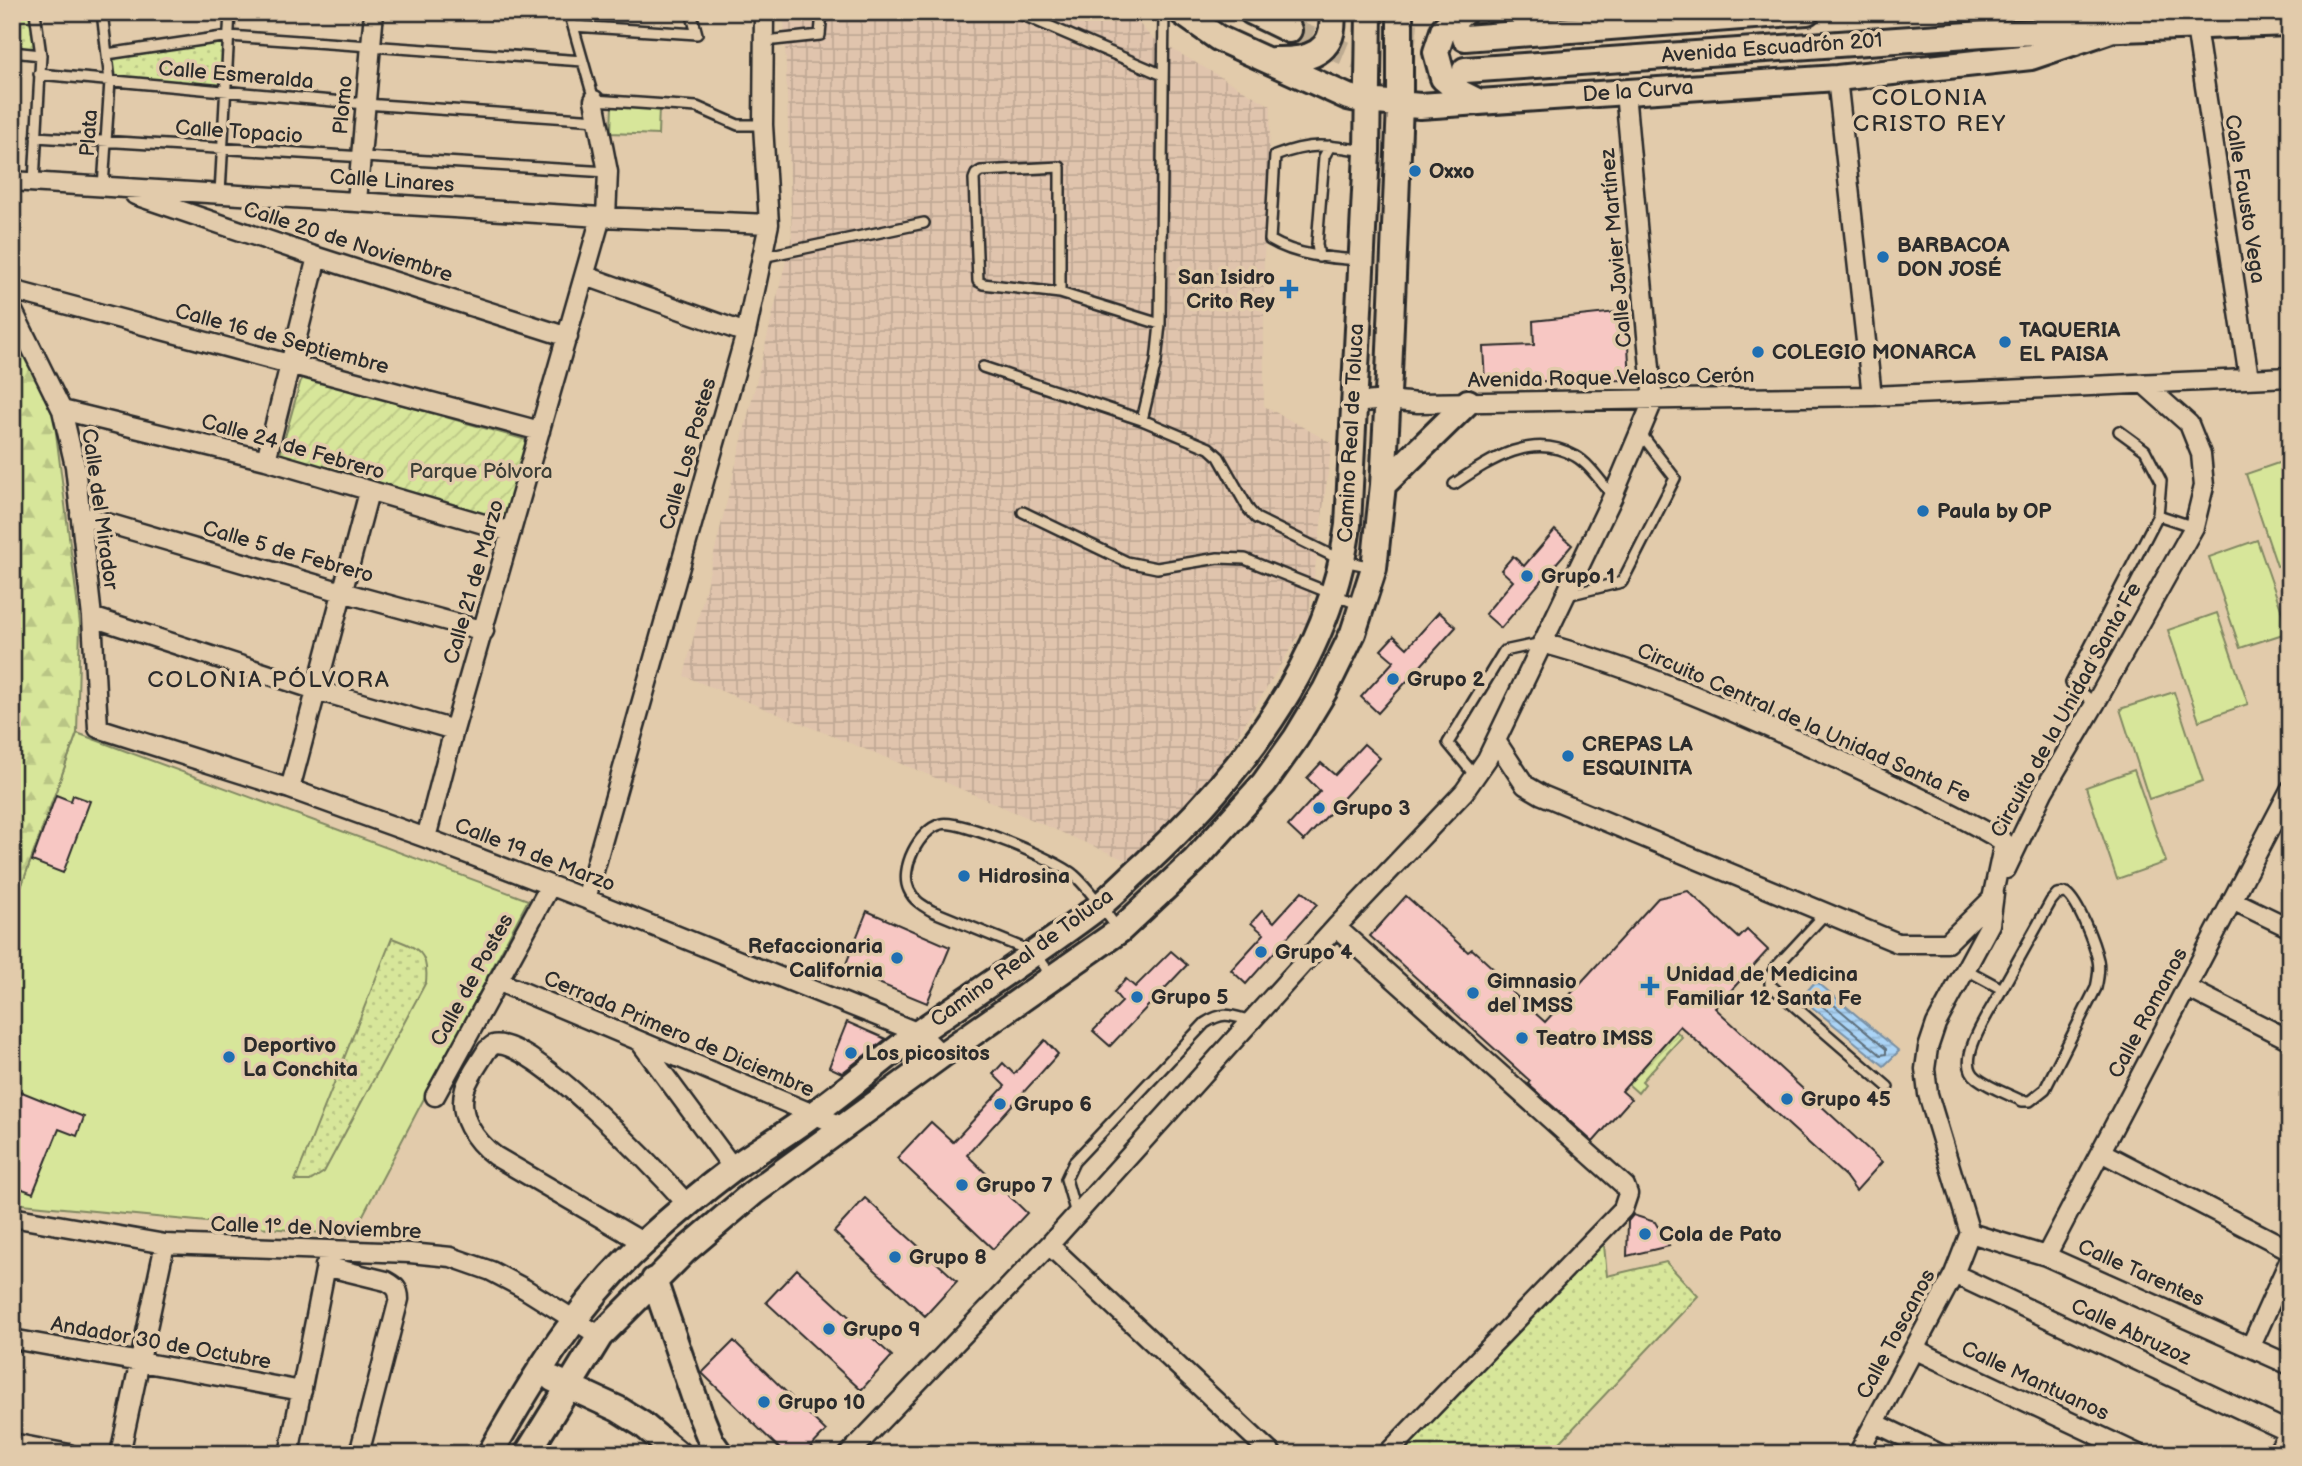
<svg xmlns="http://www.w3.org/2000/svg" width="2302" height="1466" font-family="'Balsamiq Sans',sans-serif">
	<defs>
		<pattern id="industrial-grid" width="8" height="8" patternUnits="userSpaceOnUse" patternTransform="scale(1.75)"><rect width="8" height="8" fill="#e0c4ad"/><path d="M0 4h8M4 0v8" fill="none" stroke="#c0a995"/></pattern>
		<pattern id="forest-firs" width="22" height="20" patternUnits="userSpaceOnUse" patternTransform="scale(1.75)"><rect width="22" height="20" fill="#d7e69a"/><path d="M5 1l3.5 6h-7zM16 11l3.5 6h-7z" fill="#b9c585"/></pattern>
		<pattern id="park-dots" width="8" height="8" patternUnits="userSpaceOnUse" patternTransform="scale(1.75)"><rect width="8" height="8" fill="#d7e69a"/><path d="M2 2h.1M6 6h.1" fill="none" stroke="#b9c585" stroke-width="1.8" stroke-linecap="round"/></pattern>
		<pattern id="garden-furrows" width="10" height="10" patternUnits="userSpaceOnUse" patternTransform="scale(1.75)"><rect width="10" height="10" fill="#d7e69a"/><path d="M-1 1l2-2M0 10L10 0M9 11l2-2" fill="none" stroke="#b9c585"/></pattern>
		<pattern id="water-rules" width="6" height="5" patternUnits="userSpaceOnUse" patternTransform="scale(1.75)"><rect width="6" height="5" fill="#abd4f6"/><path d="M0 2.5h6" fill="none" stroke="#93b6d3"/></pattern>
	</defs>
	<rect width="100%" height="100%" fill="#e2cbab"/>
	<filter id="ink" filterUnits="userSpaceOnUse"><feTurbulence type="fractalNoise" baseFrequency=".0143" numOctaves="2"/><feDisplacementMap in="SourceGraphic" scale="14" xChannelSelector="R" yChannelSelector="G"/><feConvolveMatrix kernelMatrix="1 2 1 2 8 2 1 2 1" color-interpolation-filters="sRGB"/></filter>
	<g filter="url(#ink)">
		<path fill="url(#industrial-grid)" d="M784,12H1129L1151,37L1271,106L1264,258V406L1332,443L1308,620L1219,766L1146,869L924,773L684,676L792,236Z"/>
		<path fill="#d7e69a" stroke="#818862" stroke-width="2" d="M612,105L659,107L658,135L611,133Z
			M2290,459V562L2277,566L2246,474Z
			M2257,540L2289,632L2240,648L2209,557Z
			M2217,613L2248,704L2199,721L2168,630Z
			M2174,692L2203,781L2149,799L2120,709Z
			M77,733L528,900L352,1236L12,1203V912Z
			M2134,770L2166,862L2117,879L2086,787Z"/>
		<path fill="url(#forest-firs)" stroke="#818862" stroke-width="2" d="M12,329L54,417L80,624L77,733L12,912Z"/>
		<path fill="url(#park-dots)" stroke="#818862" stroke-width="2" d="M12,12H36L43,51L12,48Z
			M224,40L222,88L114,78L112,57Z
			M392,938C418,948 429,952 426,982L324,1172L310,1181H295Z
			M1592,1239L1604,1245L1607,1276L1666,1262L1698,1296L1549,1454H1389Z"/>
		<path fill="url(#garden-furrows)" stroke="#818862" stroke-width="2" d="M302,376L533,442L510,525L280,455Z
			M1676,1031L1682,1037L1642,1081L1645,1084L1638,1093L1628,1084Z"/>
		<path fill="url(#water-rules)" stroke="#7890a5" stroke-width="2" d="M1816,981L1899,1051L1884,1066L1801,998Z"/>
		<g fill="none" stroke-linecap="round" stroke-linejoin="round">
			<path stroke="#5e6f7c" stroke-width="2" d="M1816,992L1820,993L1886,1049V1054L1881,1055L1814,999L1813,995Z"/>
		</g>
		<path fill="#f7c7c3" stroke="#2b2b2b" stroke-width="2" d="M1626,311L1630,380L1485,382L1483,347L1534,345L1533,321Z
			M1555,530L1572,545L1501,628L1485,614L1513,581L1501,570L1513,556L1524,566Z
			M1439,612L1456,627L1378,713L1361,697L1394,661L1381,650L1394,636L1407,648Z
			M1364,744L1380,758L1304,841L1288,826L1320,791L1307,778L1321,763L1335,775Z
			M56,795L71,801L73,795L90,801L63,873L32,861Z
			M1302,891L1317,904L1246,984L1231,970L1264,934L1251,923L1262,911L1274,922Z
			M1688,891L1739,938L1747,930L1768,950L1715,1008L1882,1162L1856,1191L1845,1176L1680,1026L1622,1091L1631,1099L1593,1142L1528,1084L1530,1081L1370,936L1406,896L1468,952L1472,949L1496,971L1493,975L1545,1022L1658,898Z
			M867,911L950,947L927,1003L844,969Z
			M1171,951L1187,965L1110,1046L1093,1031L1122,1002L1114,992L1126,979L1135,987Z
			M847,1022L886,1039L842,1073L829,1067Z
			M1045,1040L1058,1054L967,1155L1027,1213L993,1249L897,1158L931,1122L953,1142L1005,1086L993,1074L1003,1063L1014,1074Z
			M12,1088L84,1117L77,1136L59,1129L33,1193L12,1185Z
			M865,1198L957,1281L925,1316L834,1232Z
			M1633,1215L1655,1222L1669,1246L1627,1256L1628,1221Z
			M797,1269L892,1356L861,1390L766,1302Z
			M734,1341L826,1431L804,1454H785L702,1373Z"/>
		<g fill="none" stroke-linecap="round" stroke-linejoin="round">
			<path stroke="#bdab91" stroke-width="24" stroke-dasharray="24 12" stroke-linecap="butt" d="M1324,12C1368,31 1413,37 1460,38
				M1289,30L1367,62L1460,70"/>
			<g stroke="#2b2b2b" stroke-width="14">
				<path id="lane" d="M102,12L110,81L103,187
					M569,12L594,100L697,107L738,125H763
					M1016,12L1163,75
					M573,26L697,34L691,12
					M765,41L820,35L822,12
					M12,52L41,55
					M107,54L229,36L583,61
					M39,74L365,104L597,120
					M36,137L608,172
					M34,182L41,55L35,12
					M220,193L230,12
					M762,257L924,223
					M1319,257L1317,244L1324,157L1330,146
					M1359,260C1329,258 1297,256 1270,240L1275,156C1311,142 1328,145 1365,151
					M1060,293L983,284L978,281L974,179L976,174L981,171L1060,167V293L1160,324
					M983,367L1142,420L1209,448L1219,457L1249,510L1256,518L1343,561L1373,567
					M1142,420L1156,362L1160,324L1164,12
					M1454,484C1490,460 1532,431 1575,456C1590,464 1602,484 1613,496
					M1023,512L1127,562L1157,568L1218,558L1245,559L1360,605
					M2158,515L2194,527
					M1567,595L1622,582L1675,478L1641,434
					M2095,704L2071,683L2158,515L2161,481L2145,450L2119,431
					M1476,777L1448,743L1504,651L1542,643
					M1826,913L1775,968L1770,977V985L1888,1087
					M1965,969L2002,989C1992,1009 1953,1061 1977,1078C1990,1088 2008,1094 2022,1101H2030L2045,1089L2096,988C2098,979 2100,969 2098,960C2094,943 2079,903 2066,893L2057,894L2051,901L2002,989
					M1051,975L1035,953L932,911C922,905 914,901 909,890C899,869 919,830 941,824C960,819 1059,861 1074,875C1091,890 1104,911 1118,929
					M1076,1214L1066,1179L1074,1162L1205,1023C1224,1011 1230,1015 1251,1021"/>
			</g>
			<g stroke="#2b2b2b" stroke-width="23">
				<path id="street" d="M2196,27L2249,378
					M1837,78L1872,396
					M594,100L608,172L606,217
					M12,181L601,217L769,224
					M135,195L317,257L568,337
					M357,201L374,12
					M586,276L746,333
					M12,290L540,431
					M12,309L62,410L75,466L92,617L98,728L290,789L426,838L586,899L919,1033L942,1055
					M1353,403L1387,400L1418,403L1872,396L2290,377
					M62,410L266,460L511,532
					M266,460L317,257
					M80,515L342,592L484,631
					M92,617L316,690L454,730
					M1496,741L1525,785L1542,795L1898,943H1947L1992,899L2004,842C1951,810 1894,786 1838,759C1742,715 1644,670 1542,643
					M290,789L369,492
					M426,838L454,730L601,217
					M2006,869L2043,792L2095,704L2194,527L2204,486L2201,454L2189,424L2144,384
					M586,899L746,333L769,224L763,125L764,12
					M2232,900L2290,928
					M1336,927L1625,1186L1628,1194L1623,1209L1387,1454
					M497,981L844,1127
					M2187,988L2290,1040
					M640,1042L733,1168
					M435,1096L550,886
					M2101,1152L2290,1250
					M12,1217L165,1244L410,1253L451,1257L491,1271L525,1289L600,1336
					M1970,1233L1928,1094L1925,1069L1928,1048L1936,1024L1990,924L1994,894
					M1970,1233L2046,1256L2290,1365
					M644,1243L495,1156C475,1141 457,1116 465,1089C469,1076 480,1062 487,1050L493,1045C529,1034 661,1175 688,1205
					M1049,1245L1272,1454
					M2046,1256L2290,790
					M325,1266L386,1281C395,1286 399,1289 399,1299L359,1454
					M1954,1274L2289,1432
					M12,1339L302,1391
					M2251,1346L2290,1259
					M1914,1349L2138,1454
					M1875,1423L1940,1454
					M12,1443L69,1454
					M120,1454L165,1244
					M289,1454L328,1255
					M849,1454L1049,1245L1336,927L1464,792L1487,759L1613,496L1653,401L1625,92
					M1858,1454L1954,1274L1970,1233
					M2276,1454L2290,1432"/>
			</g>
			<g stroke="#2b2b2b" stroke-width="30">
				<path id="secondary" d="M1181,12L1218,38L1348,97L1367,101L1420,106L1837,78L2031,57L2111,30
					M1252,12L1289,30
					M1464,12L1444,28L1436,52L1443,78L1461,93L1479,102
					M1465,38L1807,12
					M1273,60C1307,61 1337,54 1332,12
					M1465,70L1983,34L2290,23
					M1383,485L1468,402
					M654,1280L700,1414L711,1441L720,1454
					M553,1379L618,1409L642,1424L678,1454
					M490,1454C534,1376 580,1300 647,1240C674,1215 703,1191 732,1169C758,1150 787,1134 813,1114C850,1088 884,1057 921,1031C980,990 1040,951 1097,908C1114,894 1129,878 1145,864C1242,774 1331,659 1348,525L1367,152L1369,12
					M527,1454L600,1336L686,1250L753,1193L942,1055L1119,931L1195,860L1264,783L1296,738L1325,690L1353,633L1374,568L1383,485L1389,374L1400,104V12"/>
			</g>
			<use href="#lane" stroke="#e2cbab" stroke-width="9"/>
			<use href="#street" stroke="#e2cbab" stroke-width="18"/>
			<use href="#secondary" stroke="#e2cbab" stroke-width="24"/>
		</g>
	</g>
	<g fill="#1f6fb2" stroke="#e2cbab" stroke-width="2.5">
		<circle cx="1415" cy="171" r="7"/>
		<circle cx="1883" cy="257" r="7"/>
		<path d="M1285.5 278.5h7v7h7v7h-7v7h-7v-7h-7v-7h7z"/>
		<circle cx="2005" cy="342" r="7"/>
		<circle cx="1758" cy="352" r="7"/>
		<circle cx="1923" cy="511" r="7"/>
		<circle cx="1527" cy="576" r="7"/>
		<circle cx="1393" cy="679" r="7"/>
		<circle cx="1568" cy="756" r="7"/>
		<circle cx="1319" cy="808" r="7"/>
		<circle cx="964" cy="876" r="7"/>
		<circle cx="1261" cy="952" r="7"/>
		<circle cx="897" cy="958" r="7"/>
		<path d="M1646.5 975.5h7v7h7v7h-7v7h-7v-7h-7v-7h7z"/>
		<circle cx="1473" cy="993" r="7"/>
		<circle cx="1137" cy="997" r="7"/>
		<circle cx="1522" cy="1038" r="7"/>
		<circle cx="851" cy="1053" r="7"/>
		<circle cx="229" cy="1057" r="7"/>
		<circle cx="1787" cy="1099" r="7"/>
		<circle cx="1000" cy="1104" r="7"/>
		<circle cx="962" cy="1185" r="7"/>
		<circle cx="1645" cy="1234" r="7"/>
		<circle cx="895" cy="1257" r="7"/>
		<circle cx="829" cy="1329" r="7"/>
		<circle cx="764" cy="1402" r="7"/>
	</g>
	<g text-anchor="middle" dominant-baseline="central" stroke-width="7" stroke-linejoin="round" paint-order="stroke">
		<g font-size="21" fill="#2b2b2b" stroke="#e2cbab">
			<text transform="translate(1772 48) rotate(-4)">Avenida Escuadrón 201</text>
			<text transform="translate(236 75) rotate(5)">Calle Esmeralda</text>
			<text transform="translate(1638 91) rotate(-4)">De la Curva</text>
			<text transform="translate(343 105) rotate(-85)">Plomo</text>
			<text transform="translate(239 132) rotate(4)">Calle Topacio</text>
			<text transform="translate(89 133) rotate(-86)">Plata</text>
			<text transform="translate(392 181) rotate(4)">Calle Linares</text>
			<text transform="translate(2245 199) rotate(81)">Calle Fausto Vega</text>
			<text transform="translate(348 242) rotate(18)">Calle 20 de Noviembre</text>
			<text transform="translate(1616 248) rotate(-95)">Calle Javier Martínez</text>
			<text transform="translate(282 339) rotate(15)">Calle 16 de Septiembre</text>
			<text transform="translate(1611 378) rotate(-1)">Avenida Roque Velasco Cerón</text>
			<text transform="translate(1351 433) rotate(-87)">Camino Real de Toluca</text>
			<text transform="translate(293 447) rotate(16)">Calle 24 de Febrero</text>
			<text transform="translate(688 454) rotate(-74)">Calle Los Postes</text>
			<text transform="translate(100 509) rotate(82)">Calle del Mirador</text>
			<text transform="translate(288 552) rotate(16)">Calle 5 de Febrero</text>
			<text transform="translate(474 582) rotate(-74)">Calle 21 de Marzo</text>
			<text transform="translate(2066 710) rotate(-61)">Circuito de la Unidad Santa Fe</text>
			<text transform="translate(1804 723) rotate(24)">Circuito Central de la Unidad Santa Fe</text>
			<text transform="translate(535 855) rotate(21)">Calle 19 de Marzo</text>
			<text transform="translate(1022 958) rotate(-36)">Camino Real de Toluca</text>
			<text transform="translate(472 980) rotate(-61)">Calle de Postes</text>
			<text transform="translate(2148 1013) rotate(-62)">Calle Romanos</text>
			<text transform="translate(679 1034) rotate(23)">Cerrada Primero de Diciembre</text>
			<text transform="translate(316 1228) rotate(2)">Calle 1º de Noviembre</text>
			<text transform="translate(2141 1273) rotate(24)">Calle Tarentes</text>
			<text transform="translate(2131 1332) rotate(25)">Calle Abruzoz</text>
			<text transform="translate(1896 1334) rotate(-62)">Calle Toscanos</text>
			<text transform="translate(161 1343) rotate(10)">Andador 30 de Octubre</text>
			<text transform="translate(2035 1381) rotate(25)">Calle Mantuanos</text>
		</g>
		<g font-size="21" font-weight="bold" fill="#2b2b2b" stroke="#e2cbab" text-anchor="start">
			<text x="1429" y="171">Oxxo</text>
			<text x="1897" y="245">BARBACOA<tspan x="1897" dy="24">DON JOSÉ</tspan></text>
			<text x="1275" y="277" text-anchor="end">San Isidro<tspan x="1275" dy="24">Crito Rey</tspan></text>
			<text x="2019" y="330">TAQUERIA<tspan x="2019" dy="24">EL PAISA</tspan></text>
			<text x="1772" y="352">COLEGIO MONARCA</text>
			<text x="1937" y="511">Paula by OP</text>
			<text x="1541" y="576">Grupo 1</text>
			<text x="1407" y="679">Grupo 2</text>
			<text x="1582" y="744">CREPAS LA<tspan x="1582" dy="24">ESQUINITA</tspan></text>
			<text x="1333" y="808">Grupo 3</text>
			<text x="978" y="876">Hidrosina</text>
			<text x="883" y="946" text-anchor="end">Refaccionaria<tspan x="883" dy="24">California</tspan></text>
			<text x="1275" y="952">Grupo 4</text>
			<text x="1666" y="974">Unidad de Medicina<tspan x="1666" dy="24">Familiar 12 Santa Fe</tspan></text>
			<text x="1487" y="981">Gimnasio<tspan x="1487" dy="24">del IMSS</tspan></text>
			<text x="1151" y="997">Grupo 5</text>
			<text x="1536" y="1038">Teatro IMSS</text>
			<text x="243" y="1045">Deportivo<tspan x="243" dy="24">La Conchita</tspan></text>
			<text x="865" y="1053">Los picositos</text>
			<text x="1801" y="1099">Grupo 45</text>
			<text x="1014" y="1104">Grupo 6</text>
			<text x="976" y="1185">Grupo 7</text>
			<text x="1659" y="1234">Cola de Pato</text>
			<text x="909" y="1257">Grupo 8</text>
			<text x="843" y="1329">Grupo 9</text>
			<text x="778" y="1402">Grupo 10</text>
		</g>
		<g font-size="21" fill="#3c3e36" stroke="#e2cbab">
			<text x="481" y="471">Parque Pólvora</text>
		</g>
		<g font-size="23" letter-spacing="2" fill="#2b2b2b" stroke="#e2cbab">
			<text x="1930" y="98">COLONIA<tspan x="1930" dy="26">CRISTO REY</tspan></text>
			<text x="269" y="680">COLONIA PÓLVORA</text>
		</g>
	</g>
	<rect width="2302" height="1466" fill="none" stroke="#e2cbab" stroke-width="42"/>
	<rect x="21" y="21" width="2260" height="1424" fill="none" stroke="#2b2b2b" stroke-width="2.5" filter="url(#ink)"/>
</svg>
